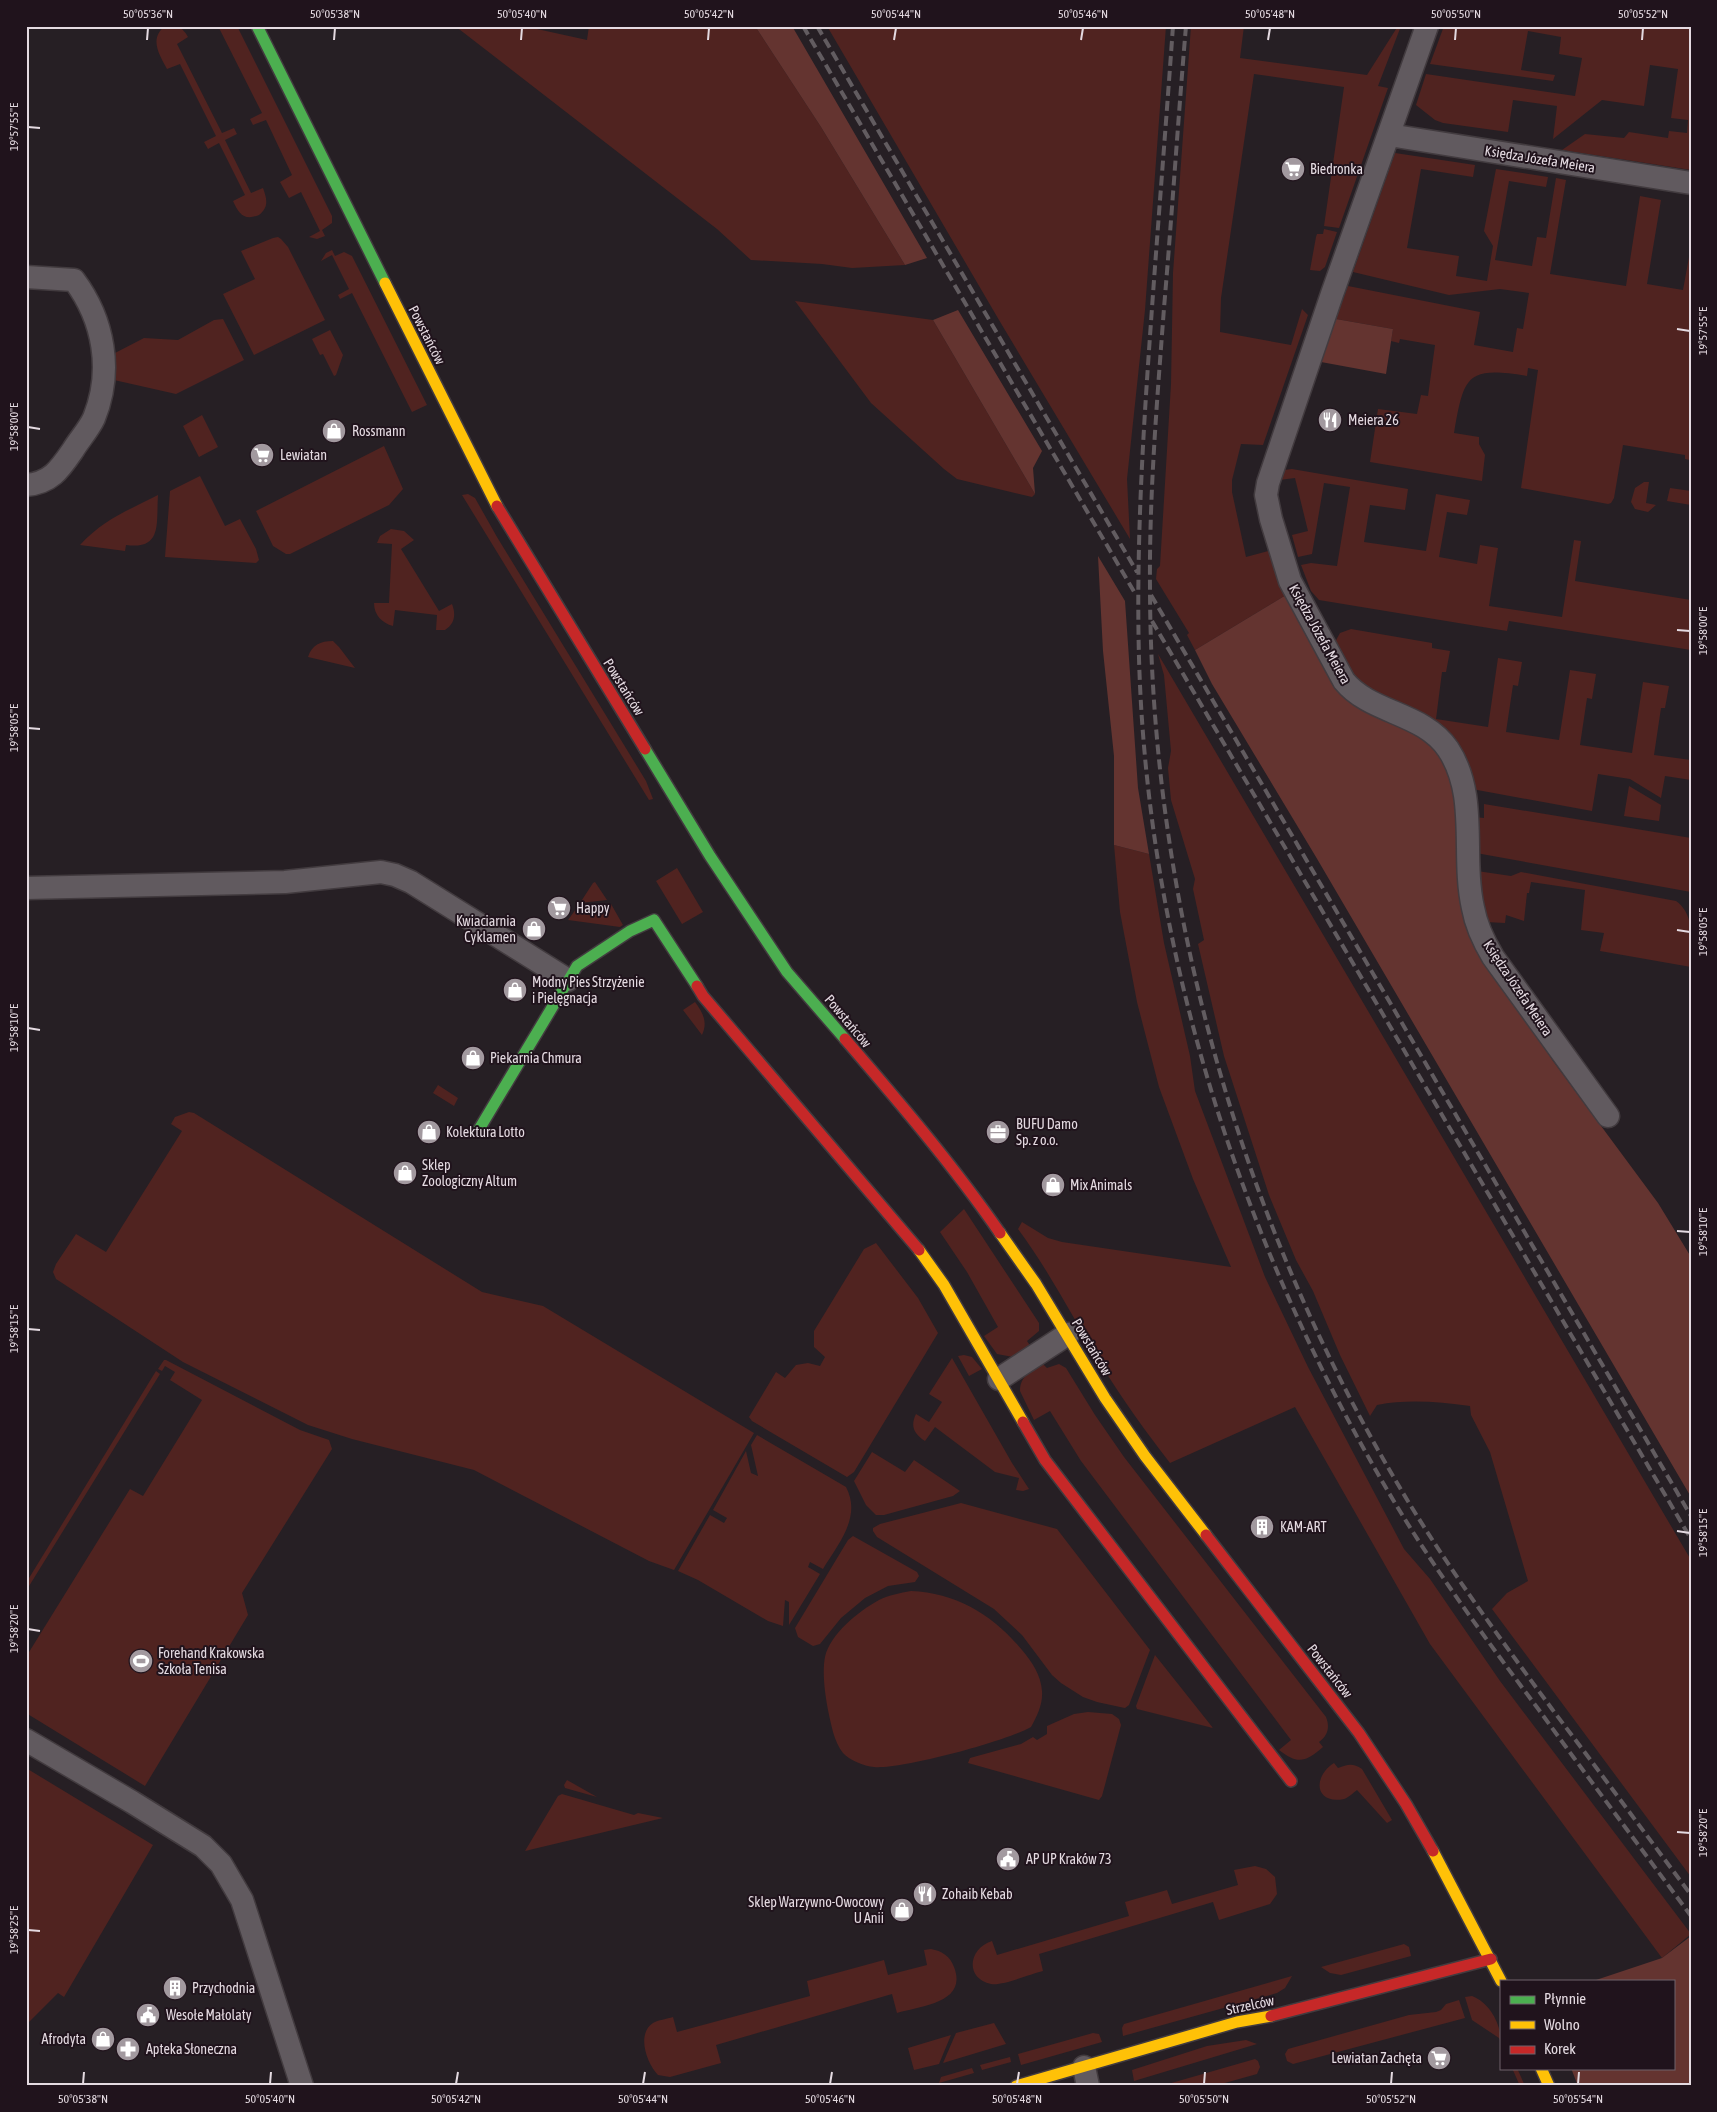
<svg xmlns="http://www.w3.org/2000/svg" width="1717" height="2112" font-family="'Asap Condensed',sans-serif">
	<rect width="100%" height="100%" fill="#261f24"/>
	<path fill="#502320" d="M165,26C177,26 182,26 188,37L177,44L222,133L234,128L237,134L225,140L251,193L263,188C267,199 269,207 259,215C244,221 239,214 233,201L245,195L219,143L208,149L204,142L216,136L180,64L167,69C159,54 149,39 165,26Z
		M218,26H237L332,216V223L322,230L325,236L317,239L309,237L320,231L301,192L289,198L280,182L292,175L266,120L253,125L250,119L262,113Z
		M455,26H536L537,29L587,40L589,26H755L821,127L905,265L852,268L822,264L751,260L717,229Z
		M827,26H1166L1145,310L1127,479L1130,539L999,320Z
		M1191,26H1244L1240,58L1367,75L1398,26H1401L1378,86L1388,88L1339,228L1324,226L1344,87L1254,74L1221,298L1220,332L1291,345L1302,309L1308,315L1263,445L1241,444L1232,480V492L1246,557L1272,550L1286,595L1195,650L1187,635L1189,633L1156,579L1157,569L1160,566L1171,384L1173,273Z
		M1444,26H1691V170L1562,150L1585,134L1624,138L1629,132L1668,138L1669,131L1687,133L1688,120L1671,118L1678,69L1650,65L1644,106L1602,100L1553,139L1557,106L1513,100L1508,132L1443,123L1435,120L1416,105L1426,74L1575,96L1582,58L1559,54L1561,37L1528,31L1521,70L1555,75L1553,81L1430,64Z
		M1395,153L1475,165L1473,177L1421,169L1407,248L1459,256L1456,276L1487,281L1493,246L1484,231L1496,169L1548,177L1546,187L1509,181L1495,260L1532,266L1537,237L1546,238L1556,178L1566,180L1550,274L1626,286L1640,196L1661,200L1647,284L1683,290L1689,257H1691L1690,460L1685,459V455L1623,445L1614,498L1611,503L1608,504L1521,488L1538,370L1528,368L1527,376C1466,366 1464,376 1454,433L1479,437V444L1485,455L1482,481L1370,462L1378,409L1417,414L1421,395L1428,396L1435,345L1400,339L1399,343L1391,341L1393,329L1336,319L1348,286L1480,312L1474,345L1513,352L1517,328L1523,329L1529,293L1500,289L1449,295L1353,272Z
		M1324,229L1337,232L1325,267L1320,271L1310,270L1316,237L1317,234H1323Z
		M278,237L281,239L288,247L325,320L254,355L223,294L255,279L241,251L273,238Z
		M332,250L335,256L344,252L352,256L427,405L412,412L352,293L340,299L338,295L349,289L332,255L321,261L326,253Z
		M795,301L933,320L1035,494L1032,497L957,479L944,469L871,403Z
		M223,319L244,360L176,394L114,380L115,353L144,338L178,340L214,320Z
		M330,330L343,355L336,375L334,376L323,354L320,355L312,339Z
		M202,415L218,447L199,457L183,426Z
		M384,446L403,489L389,505L290,554H286L273,546L256,511Z
		M1292,469L1408,489L1405,510L1370,505L1364,542L1426,551L1436,494L1470,500L1467,515L1447,512L1439,557L1477,564L1480,545L1498,548L1489,606L1562,617L1574,540L1581,541L1575,581L1691,600V650L1509,621L1507,631L1319,600L1311,591L1301,565L1311,563L1337,566L1350,487L1324,483L1312,554L1298,557L1292,535L1308,531L1295,478L1279,480L1284,470Z
		M200,476L225,526L240,519L256,549L259,560L256,563L165,557L170,491Z
		M1644,482H1649L1646,503L1656,505L1648,512L1635,509L1631,502L1635,488Z
		M1670,488L1691,491V505L1667,501Z
		M468,494L475,498L497,537L646,781L653,799L649,800L462,495Z
		M158,495C156,523 163,550 126,545L125,551L80,545C104,519 127,511 158,495Z
		M391,529L404,531L414,540L401,549L439,611L452,604C456,614 455,624 445,630H436L437,615L395,610L393,626C382,623 374,615 374,603H389L392,544L377,543L380,536Z
		M1351,629L1432,643V648L1450,651L1446,672H1442L1436,719L1488,727L1498,658L1522,662L1518,686L1513,685L1506,732L1559,740L1570,670L1596,674L1592,699L1587,698L1580,745L1632,753L1643,682L1669,686L1665,708H1661L1654,755L1691,760V780L1665,776L1661,798L1630,779L1598,774L1592,811L1472,789L1350,672L1335,642L1340,633Z
		M333,641L339,647L355,668L308,657C312,645 320,641 333,641Z
		M1158,654L1691,1560V1877L1492,1609L1507,1593L1528,1581L1490,1452L1471,1415L1470,1406C1439,1402 1408,1399 1377,1405L1370,1416L1340,1355L1313,1291L1296,1260L1269,1195L1224,1056L1198,944L1204,940L1193,889L1195,879L1171,800L1168,768L1171,751L1164,675Z
		M1629,786L1661,805L1659,821L1624,816Z
		M1484,804L1691,838V892L1476,853L1474,817L1484,818Z
		M1114,845L1149,854L1164,943L1190,1056L1195,1091L1265,1277L1308,1367L1404,1549L1430,1579L1500,1681L1691,1934L1662,1958L1430,1644L1295,1407L1170,1463C1146,1432 1123,1400 1102,1366C1074,1320 1050,1272 1018,1229L1022,1222L1048,1238L1062,1242L1231,1267L1193,1179L1159,1087L1137,1002L1120,912Z
		M677,868L703,912L682,924L656,881Z
		M1477,871L1511,876L1521,872L1676,901C1696,915 1691,944 1691,967L1600,951L1604,933L1581,930L1585,890L1531,882L1529,893H1527L1524,921L1506,915L1505,923L1486,922Z
		M595,882L607,900L580,903L593,883Z
		M611,904L623,925L620,927L568,920L576,909Z
		M695,1002C703,1013 708,1022 702,1035L683,1010Z
		M438,1085L458,1098L454,1106L433,1093Z
		M189,1112L194,1113L482,1292L543,1306L754,1433L674,1570L649,1561L474,1470L352,1439L308,1425L183,1362L56,1279L53,1272L56,1264L76,1234L106,1252L182,1131L171,1124L175,1117Z
		M964,1209L1039,1323V1331L1027,1341L1031,1347L1013,1357L997,1354L984,1336L998,1327L967,1272L940,1232Z
		M876,1243L918,1298L938,1333L854,1472L847,1477L752,1421L749,1417L776,1372L785,1378L796,1365L808,1363L820,1366L825,1357L814,1347V1331L864,1249Z
		M964,1355L972,1357L982,1369L969,1376L958,1356Z
		M952,1358L1012,1463L1029,1489L1023,1491L1016,1490L1019,1478L995,1472L935,1427L925,1441C914,1434 910,1426 916,1414L929,1422L942,1402L929,1394Z
		M164,1360H166L300,1430L329,1440L332,1449L242,1593L248,1615L145,1786L26,1713V1657L130,1489L143,1496L202,1400L170,1380L175,1372L165,1366L162,1371L158,1369Z
		M1042,1363L1047,1368L1059,1364L1066,1368L1095,1415L1124,1457L1326,1717C1330,1727 1328,1736 1319,1742L1323,1747C1305,1763 1297,1764 1279,1750L1291,1740L1081,1461L1050,1411L1034,1420L1020,1391C1020,1376 1031,1371 1042,1363Z
		M156,1371L160,1374L26,1591V1583Z
		M757,1435L846,1487C862,1517 838,1544 823,1569L810,1562L808,1567L820,1574L789,1625V1602L785,1600L783,1626L768,1621L698,1580L678,1571L710,1515L724,1523L727,1518L713,1510L746,1451L751,1473L758,1476L751,1445Z
		M872,1452L905,1472L914,1460L960,1491L953,1496L884,1515H876L866,1505L854,1481Z
		M961,1503L1057,1529L1150,1650L1129,1705L1125,1708L1120,1707L1097,1702L1083,1697L1061,1683L1052,1675L1022,1635L994,1609L877,1537L873,1531V1528L880,1524Z
		M853,1536L917,1572L919,1576L915,1582L888,1586L865,1598L841,1618L820,1644L813,1646L798,1637L795,1628L848,1540Z
		M911,1591C957,1593 993,1615 1022,1650C1032,1662 1041,1675 1042,1691C1043,1704 1037,1716 1031,1727C1007,1741 900,1770 874,1767C864,1766 849,1760 843,1753C834,1742 831,1724 828,1710C825,1694 822,1673 825,1657C830,1634 859,1611 879,1600C889,1595 900,1593 911,1591Z
		M1155,1655L1213,1728L1137,1709L1136,1706Z
		M1088,1712L1112,1714L1119,1719L1121,1725L1102,1796L1099,1800L968,1763L970,1758L1021,1744L1033,1737L1037,1740L1047,1734V1726L1074,1714Z
		M1334,1763L1338,1768C1348,1764 1353,1763 1362,1769L1392,1820L1387,1823L1357,1790C1353,1793 1348,1798 1344,1799C1315,1805 1312,1777 1334,1763Z
		M26,1768L153,1845L64,1997L58,1993L28,2023L26,2022Z
		M567,1780L597,1797L565,1788L564,1785Z
		M562,1794L634,1815L638,1813L663,1818L525,1851L558,1796Z
		M1255,1866L1266,1869L1275,1877L1277,1894L1270,1904L1219,1920L1213,1902L1039,1954L1043,1971C1030,1974 1003,1986 991,1984C964,1978 969,1948 992,1941L997,1955L1129,1916L1125,1902L1167,1890L1172,1904L1238,1885L1234,1870Z
		M1404,1944L1409,1947L1411,1956L1341,1975L1330,1973L1321,1967Z
		M931,1949C942,1951 950,1956 954,1967C968,2003 921,2006 897,2013L892,1994L716,2045L721,2063L670,2077L658,2075C647,2064 636,2034 653,2023C658,2020 667,2019 673,2017L677,2032L810,1996L807,1981L884,1960L888,1975L927,1965L924,1950Z
		M1292,1976L1285,1988L1277,1993L1123,2036L1122,2028L1124,2024Z
		M1472,1996C1490,2003 1501,2024 1501,2042L1499,2038L1472,2020L1465,1997Z
		M1459,2000L1465,2018L1293,2064L1287,2061L1285,2054L1288,2049L1409,2015L1436,2012L1441,2010L1446,2004Z
		M994,2023L1006,2044L943,2063L956,2033Z
		M1093,2033L1099,2034L1102,2042L1021,2065L1018,2054Z
		M951,2035L939,2064L914,2070L908,2048Z
		M1246,2040L1257,2044L1134,2081L1132,2070L1207,2046Z
		M1010,2057L1011,2062L982,2070L980,2065Z
		M1255,2059L1258,2061L1260,2067L1257,2074L1214,2086H1161Z
		M972,2068L974,2073L939,2083L941,2077Z
		M1512,2068H1517L1525,2086H1520Z"/>
	<path fill="#643430" d="M755,26H792L927,258L905,265L821,127Z
		M958,310L1042,451L1033,468L1035,494L933,320Z
		M1336,319L1393,329L1386,374L1321,362Z
		M1098,556L1125,601L1138,788L1149,854L1114,845V756L1103,651Z
		M1286,595L1320,659L1421,734L1446,758L1492,969L1553,1061L1658,1203L1691,1257V1497L1316,857L1212,684L1195,650Z
		M1691,1936V2086H1578L1571,2068H1673V1981H1593L1662,1958Z"/>
	<g fill="none" stroke-linecap="round" stroke-linejoin="round">
		<g stroke="#423b3f" stroke-width="25">
			<path id="street" d="M1427,26L1332,294L1268,483L1266,495L1271,519L1290,581L1344,681C1371,714 1423,712 1448,749C1479,796 1461,855 1473,908C1476,925 1484,942 1493,957L1608,1116
				M1389,135L1691,183
				M26,277L74,280C104,320 113,371 94,418C89,429 79,440 73,450C60,469 51,483 26,485
				M26,888L285,882L381,872L395,875L411,882L568,980
				M999,1379L1068,1334
				M26,1740L132,1802L203,1846L221,1864L242,1900L302,2086
				M1084,2067L1088,2086"/>
		</g>
		<g stroke="#423b3f" stroke-width="14">
			<path id="fast" d="M257,26L385,283
				M645,749L710,856L787,972L845,1039
				M478,1131L577,966L630,931L654,920L697,986"/>
		</g>
		<g stroke="#423b3f" stroke-width="14">
			<path id="slow" d="M385,283L497,506
				M1000,1233L1036,1284L1105,1398L1145,1456L1206,1535
				M919,1250L944,1285L1023,1422
				M1433,1851L1501,1981
				M1541,2068L1549,2086
				M1016,2086L1237,2022L1271,2016"/>
		</g>
		<g stroke="#423b3f" stroke-width="14">
			<path id="jam" d="M497,506L645,749
				M697,986L703,996L919,1250
				M845,1039C899,1102 953,1165 1000,1233
				M1023,1422L1045,1460L1291,1781
				M1206,1535L1359,1733L1406,1804L1433,1851
				M1271,2016L1491,1959"/>
		</g>
		<use href="#street" stroke="#615a5f" stroke-width="22"/>
		<use href="#fast" stroke="#4caf50" stroke-width="11"/>
		<use href="#slow" stroke="#ffc107" stroke-width="11"/>
		<use href="#jam" stroke="#c62828" stroke-width="11"/>
		<path stroke="#625c60" stroke-width="4" stroke-dasharray="10 5" stroke-linecap="butt" d="M803,26L1136,595
			M817,26L1137,572
			M1173,26C1166,125 1158,223 1151,322C1143,434 1136,546 1139,658C1147,944 1236,1227 1378,1474C1425,1557 1482,1634 1539,1710C1589,1779 1640,1847 1691,1916
			M1186,26C1178,120 1172,214 1164,308C1157,402 1149,496 1150,590C1151,899 1237,1210 1393,1476C1440,1557 1496,1633 1552,1709C1599,1771 1645,1833 1691,1895
			M1151,595L1691,1516
			M1152,621L1691,1539"/>
	</g>
	<path fill="none" stroke="#e4dae1" stroke-width="2" d="M147,40L148,28M334,40L335,28M521,40L522,28M708,40L709,28M894,40L896,28M1081,40L1083,28M1268,40L1270,28M1455,40L1456,28M1642,40L1643,28M28,127L40,128M1677,329L1690,331M28,427L40,429M1677,630L1690,631M28,728L40,729M1677,930L1690,932M28,1028L40,1030M1677,1231L1690,1232M28,1329L40,1330M1677,1531L1690,1533M28,1629L40,1631M1677,1832L1690,1833M28,1930L40,1931M83,2084L84,2072M270,2084L271,2072M456,2084L458,2072M643,2084L645,2072M830,2084L832,2072M1017,2084L1019,2072M1204,2084L1205,2072M1391,2084L1392,2072M1578,2084L1579,2072"/>
	<defs>
		<g id="supermarket-disc" transform="scale(1.25)"><circle r="9.5" fill="#a2999f" stroke="#20131c"/><path d="M-6-5.5h2.5l.6 2H6L4.5 2H-2.5L-4.4-4H-6ZM-1.5 3.2a1.3 1.3 0 1 0 .1 0ZM3 3.2a1.3 1.3 0 1 0 .1 0Z" fill="#fff"/></g>
		<g id="restaurant-disc" transform="scale(1.25)"><circle r="9.5" fill="#a2999f" stroke="#20131c"/><path d="M-5-6h1v4h1v-4h1v4h1v-4h1v5L-1.5 .5V6h-2V.5L-5-1ZM5-6V6H3V1.5H1.5Q1.5-4 5-6Z" fill="#fff"/></g>
		<g id="shop-disc" transform="scale(1.25)"><circle r="9.5" fill="#a2999f" stroke="#20131c"/><path d="M-5-2.5h2.3a2.7 3.5 0 0 1 5.4 0H5L5.5 6h-11ZM-1.5-2.5h3a1.5 2.3 0 0 0-3 0Z" fill="#fff"/></g>
		<g id="office-disc" transform="scale(1.25)"><circle r="9.5" fill="#a2999f" stroke="#20131c"/><path d="M-6-3h4V-5.5h4V-3h4V5H-6ZM-1-4.5V-3h2v-1.5ZM-6 0V1H6V0Z" fill="#fff"/></g>
		<g id="building-disc" transform="scale(1.25)"><circle r="9.5" fill="#a2999f" stroke="#20131c"/><path d="M-4-6H4V6H1V3H-1V6H-4ZM-2.5-4.3h1.7v1.8h-1.7ZM.8-4.3h1.7v1.8H.8ZM-2.5-1h1.7V.8h-1.7ZM.8-1h1.7V.8H.8Z" fill="#fff"/></g>
		<g id="stadium-disc" transform="scale(1.25)"><circle r="9.5" fill="#a2999f" stroke="#20131c"/><path d="M0-5a6.5 5 0 1 0 0 10a6.5 5 0 1 0 0-10ZM-3.5-1.8h7v3.6h-7Z" fill="#fff"/></g>
		<g id="civic-disc" transform="scale(1.25)"><circle r="9.5" fill="#a2999f" stroke="#20131c"/><path d="M-.6-6.5H3V-4.5H.6V-3L4-1V1h2V6H-6V1h2V-1L-.6-3ZM-1.2 2.5V6h2.4V2.5Z" fill="#fff"/></g>
		<g id="pharmacy-disc" transform="scale(1.25)"><circle r="9.5" fill="#a2999f" stroke="#20131c"/><path d="M-2-6h4v4h4v4h-4v4h-4v-4h-4v-4h4Z" fill="#fff"/></g>
	</defs>
	<g fill-rule="evenodd">
		<use href="#supermarket-disc" x="1293" y="169"/>
		<use href="#restaurant-disc" x="1330" y="420"/>
		<use href="#shop-disc" x="334" y="431"/>
		<use href="#supermarket-disc" x="262" y="455"/>
		<use href="#supermarket-disc" x="559" y="908"/>
		<use href="#shop-disc" x="534" y="929"/>
		<use href="#shop-disc" x="515" y="990"/>
		<use href="#shop-disc" x="473" y="1058"/>
		<use href="#shop-disc" x="429" y="1132"/>
		<use href="#office-disc" x="998" y="1132"/>
		<use href="#shop-disc" x="405" y="1173"/>
		<use href="#shop-disc" x="1053" y="1185"/>
		<use href="#building-disc" x="1262" y="1527"/>
		<use href="#stadium-disc" x="141" y="1661"/>
		<use href="#civic-disc" x="1008" y="1859"/>
		<use href="#restaurant-disc" x="925" y="1894"/>
		<use href="#shop-disc" x="902" y="1910"/>
		<use href="#building-disc" x="175" y="1988"/>
		<use href="#civic-disc" x="148" y="2015"/>
		<use href="#shop-disc" x="103" y="2039"/>
		<use href="#pharmacy-disc" x="128" y="2049"/>
		<use href="#supermarket-disc" x="1439" y="2058"/>
	</g>
	<g text-anchor="middle" dominant-baseline="central" stroke-width="4" stroke-linejoin="round" paint-order="stroke">
		<g font-size="14" fill="#e4dae1" stroke="#20131c">
			<text transform="translate(1540 159) rotate(9)">Księdza Józefa Meiera</text>
			<text transform="translate(427 335) rotate(63)">Powstańców</text>
			<text transform="translate(1320 634) rotate(61)">Księdza Józefa Meiera</text>
			<text transform="translate(624 687) rotate(58)">Powstańców</text>
			<text transform="translate(1518 988) rotate(56)">Księdza Józefa Meiera</text>
			<text transform="translate(848 1021) rotate(50)">Powstańców</text>
			<text transform="translate(1092 1347) rotate(59)">Powstańców</text>
			<text transform="translate(1330 1671) rotate(52)">Powstańców</text>
			<text transform="translate(1250 2005) rotate(-12)">Strzelców</text>
		</g>
		<g font-size="14" fill="#e4dae1" stroke="#20131c" text-anchor="start">
			<text x="1310" y="169">Biedronka</text>
			<text x="1348" y="420">Meiera 26</text>
			<text x="352" y="431">Rossmann</text>
			<text x="280" y="455">Lewiatan</text>
			<text x="576" y="908">Happy</text>
			<text x="516" y="921" text-anchor="end">Kwiaciarnia<tspan x="516" dy="16">Cyklamen</tspan></text>
			<text x="532" y="982">Modny Pies Strzyżenie<tspan x="532" dy="16">i Pielęgnacja</tspan></text>
			<text x="490" y="1058">Piekarnia Chmura</text>
			<text x="1016" y="1124">BUFU Damo<tspan x="1016" dy="16">Sp. z o.o.</tspan></text>
			<text x="446" y="1132">Kolektura Lotto</text>
			<text x="422" y="1165">Sklep<tspan x="422" dy="16">Zoologiczny Altum</tspan></text>
			<text x="1070" y="1185">Mix Animals</text>
			<text x="1280" y="1527">KAM-ART</text>
			<text x="158" y="1653">Forehand Krakowska<tspan x="158" dy="16">Szkoła Tenisa</tspan></text>
			<text x="1026" y="1859">AP UP Kraków 73</text>
			<text x="942" y="1894">Zohaib Kebab</text>
			<text x="884" y="1902" text-anchor="end">Sklep Warzywno-Owocowy<tspan x="884" dy="16">U Anii</tspan></text>
			<text x="192" y="1988">Przychodnia</text>
			<text x="166" y="2015">Wesołe Małolaty</text>
			<text x="86" y="2039" text-anchor="end">Afrodyta</text>
			<text x="146" y="2049">Apteka Słoneczna</text>
			<text x="1422" y="2058" text-anchor="end">Lewiatan Zachęta</text>
		</g>
	</g>
	<rect width="1717" height="2112" fill="none" stroke="#20131c" stroke-width="55"/>
	<rect x="1500" y="1980" width="175" height="90" fill="#20131c" stroke="#6e636b"/>
	<rect x="1510" y="1996" width="25" height="8" fill="#4caf50" stroke="#6e636b"/>
	<text x="1544" y="2004" font-size="15" fill="#e4dae1">Płynnie</text>
	<rect x="1510" y="2021" width="25" height="8" fill="#ffc107" stroke="#6e636b"/>
	<text x="1544" y="2030" font-size="15" fill="#e4dae1">Wolno</text>
	<rect x="1510" y="2046" width="25" height="8" fill="#c62828" stroke="#6e636b"/>
	<text x="1544" y="2054" font-size="15" fill="#e4dae1">Korek</text>
	<rect x="28" y="28" width="1662" height="2056" fill="none" stroke="#e4dae1" stroke-width="2"/>
	<g font-size="12" text-anchor="middle" fill="#e4dae1">
		<text x="148" y="18">50°05'36"N</text>
		<text x="335" y="18">50°05'38"N</text>
		<text x="522" y="18">50°05'40"N</text>
		<text x="709" y="18">50°05'42"N</text>
		<text x="896" y="18">50°05'44"N</text>
		<text x="1083" y="18">50°05'46"N</text>
		<text x="1270" y="18">50°05'48"N</text>
		<text x="1456" y="18">50°05'50"N</text>
		<text x="1643" y="18">50°05'52"N</text>
		<text transform="translate(14 127) rotate(-90)" y="4">19°57'55"E</text>
		<text transform="translate(1703 331) rotate(-90)" y="4">19°57'55"E</text>
		<text transform="translate(14 427) rotate(-90)" y="4">19°58'00"E</text>
		<text transform="translate(1703 631) rotate(-90)" y="4">19°58'00"E</text>
		<text transform="translate(14 728) rotate(-90)" y="4">19°58'05"E</text>
		<text transform="translate(1703 932) rotate(-90)" y="4">19°58'05"E</text>
		<text transform="translate(14 1028) rotate(-90)" y="4">19°58'10"E</text>
		<text transform="translate(1703 1232) rotate(-90)" y="4">19°58'10"E</text>
		<text transform="translate(14 1329) rotate(-90)" y="4">19°58'15"E</text>
		<text transform="translate(1703 1533) rotate(-90)" y="4">19°58'15"E</text>
		<text transform="translate(14 1629) rotate(-90)" y="4">19°58'20"E</text>
		<text transform="translate(1703 1833) rotate(-90)" y="4">19°58'20"E</text>
		<text transform="translate(14 1930) rotate(-90)" y="4">19°58'25"E</text>
		<text x="83" y="2103">50°05'38"N</text>
		<text x="270" y="2103">50°05'40"N</text>
		<text x="456" y="2103">50°05'42"N</text>
		<text x="643" y="2103">50°05'44"N</text>
		<text x="830" y="2103">50°05'46"N</text>
		<text x="1017" y="2103">50°05'48"N</text>
		<text x="1204" y="2103">50°05'50"N</text>
		<text x="1391" y="2103">50°05'52"N</text>
		<text x="1578" y="2103">50°05'54"N</text>
	</g>
</svg>
